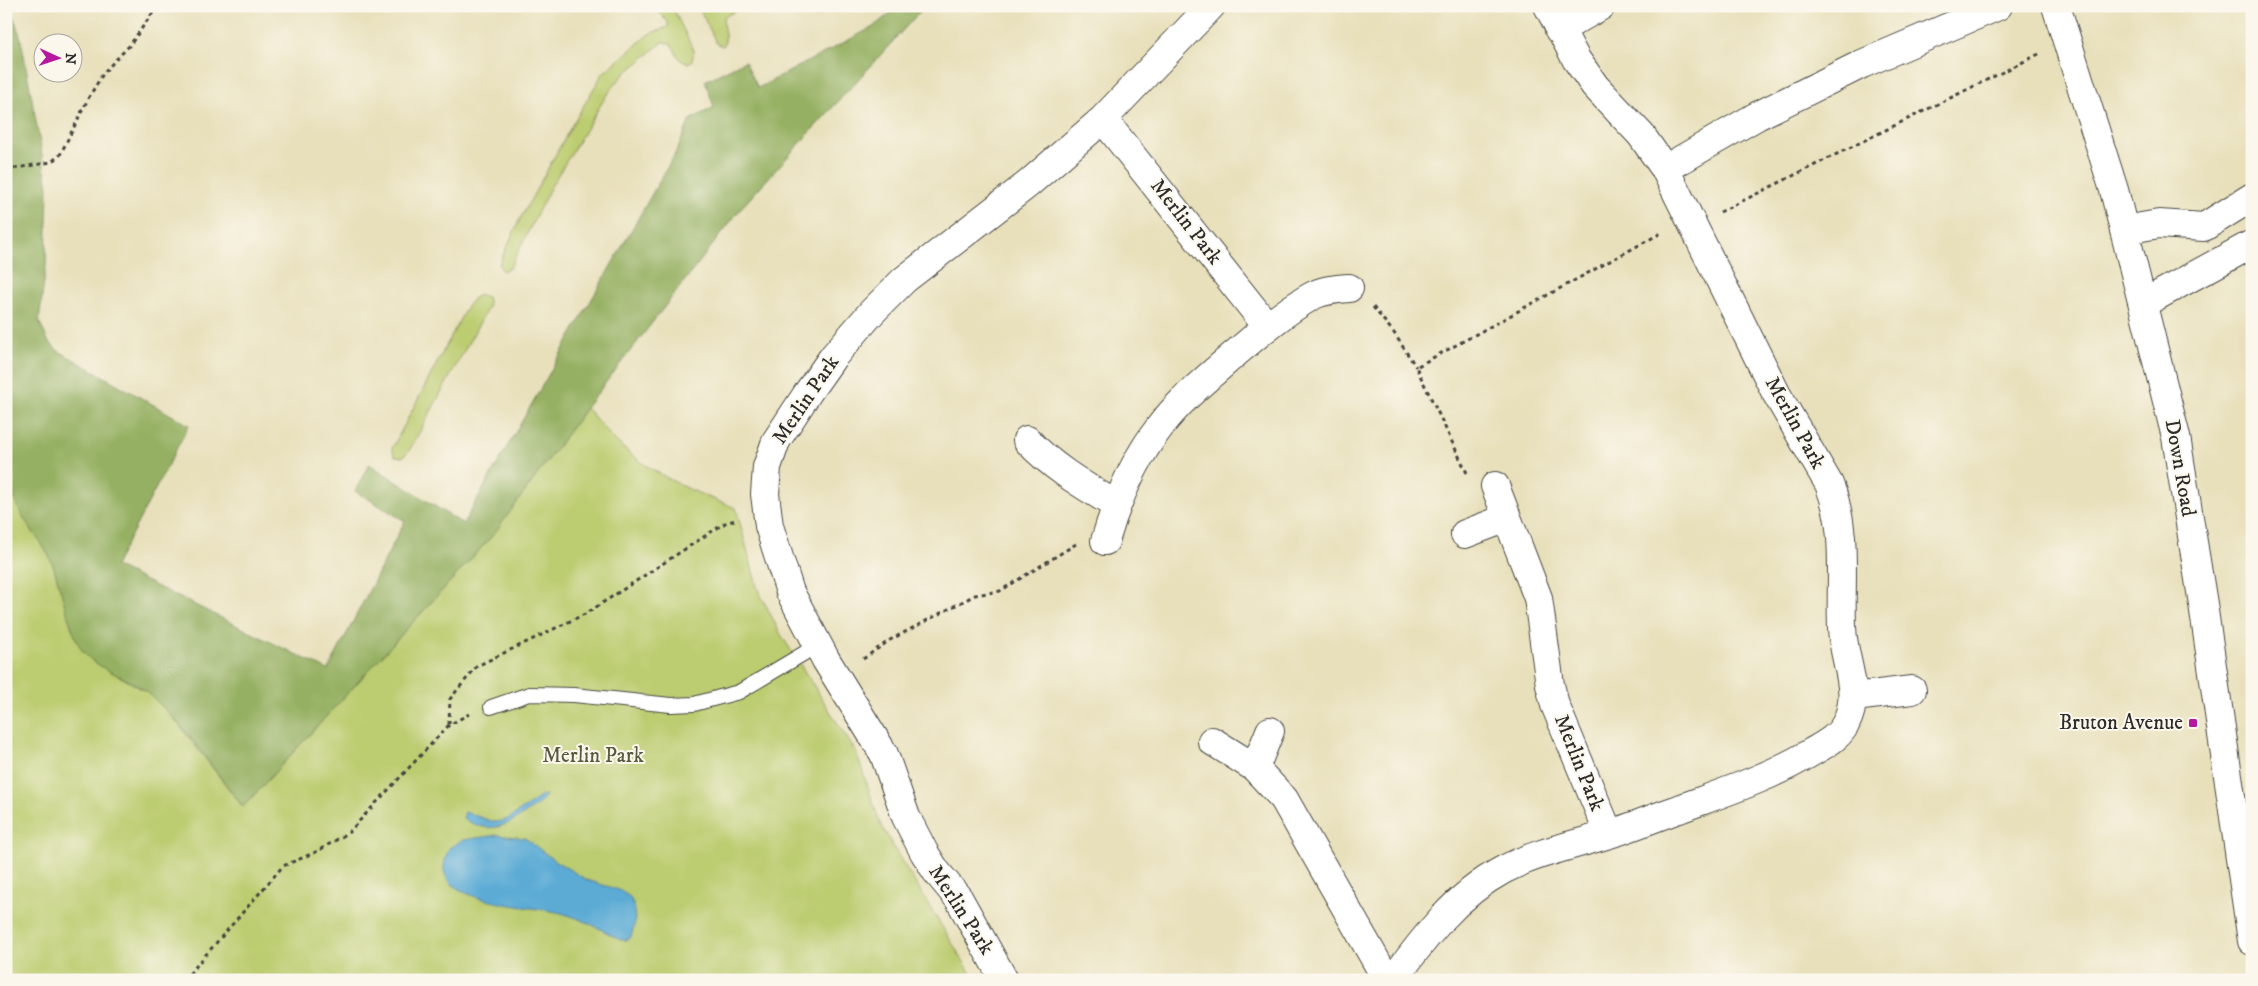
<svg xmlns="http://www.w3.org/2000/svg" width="2258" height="986" font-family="'IM FELL DW Pica',serif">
	<rect width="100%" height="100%" fill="#fbf7ec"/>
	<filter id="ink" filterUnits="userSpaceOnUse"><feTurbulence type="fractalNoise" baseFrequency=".02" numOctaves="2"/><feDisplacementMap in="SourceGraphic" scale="10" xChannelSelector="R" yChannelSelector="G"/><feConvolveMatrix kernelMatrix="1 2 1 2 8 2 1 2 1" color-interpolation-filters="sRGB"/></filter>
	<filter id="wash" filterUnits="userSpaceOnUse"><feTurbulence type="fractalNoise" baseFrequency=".0096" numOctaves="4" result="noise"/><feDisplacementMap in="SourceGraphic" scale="20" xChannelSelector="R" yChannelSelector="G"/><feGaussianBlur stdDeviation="1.12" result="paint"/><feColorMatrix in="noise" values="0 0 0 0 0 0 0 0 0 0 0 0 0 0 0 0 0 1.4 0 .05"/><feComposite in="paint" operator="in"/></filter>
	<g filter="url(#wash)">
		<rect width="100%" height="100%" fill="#e8e0bb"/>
		<path fill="#bccc6f" stroke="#747c4d" d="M658,6H671L673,8L694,51L692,61L688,63C676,61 677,51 670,43L663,42L623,75L606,96L550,188L510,268L502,271L499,264L519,221L572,125L603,73L649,34L668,27V22L658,12Z
			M698,6H745L724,17C721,26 729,39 723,46L717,44Z
			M480,295L487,297L489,305L486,311L409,451L403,457L395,456L392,448L395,443L467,306L476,296Z
			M586,408C597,419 606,432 618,443C649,473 695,493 736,508L758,590L780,633L856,752L880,823L901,860L975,980H6V471L10,487L23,516L45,546L53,565L74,633L115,674L147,692L161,705L175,720L243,807L493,535Z"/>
		<path fill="#95b062" stroke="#606e46" d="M6,6L12,12L21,39L48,187L46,266L39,321L48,341L57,350L189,425L115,566L328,670L405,521L355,491L369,464L463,524L675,154L690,120L714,107L705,81L745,61L758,88L873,27L899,6H925L742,207L586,408L493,535L243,807C213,769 186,726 149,694C130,677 103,673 85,654C71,639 61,587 53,565C46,547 33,534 23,517C15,503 10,487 6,471Z"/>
		<path fill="#5babd5" stroke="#436b80" d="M545,794C544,803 536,805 530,810C507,826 489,836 463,818L465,812L494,822L501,821L508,819Z
			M497,835L525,838L554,860L587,880L619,890L630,897L634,907L635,922L631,937L627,940H620C601,929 583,919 561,913C535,906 450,905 444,870C443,864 447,854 449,848L463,840Z"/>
	</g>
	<g filter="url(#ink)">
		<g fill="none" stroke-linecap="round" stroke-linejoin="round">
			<g stroke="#474641" stroke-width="16">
				<path id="service" d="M491,707L529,694L574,695L671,705L694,704L739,692L818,645"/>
			</g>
			<g stroke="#474641" stroke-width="30">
				<path id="minor" d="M1548,6L1576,59L1595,86L1641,135L1665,169
					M1559,30L1601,6
					M1103,119L1267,326
					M2124,230L2159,224L2204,227L2252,197
					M2144,303L2252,244
					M1027,440C1053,468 1083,485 1116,505
					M1495,486L1538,598L1550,685L1555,705L1609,834
					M1465,534L1507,518
					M1105,541C1117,500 1133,462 1159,428C1179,401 1205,380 1230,358C1256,336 1282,313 1312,296C1323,290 1336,289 1349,288
					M1854,697L1912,690
					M1212,741L1255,768L1284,799L1387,980
					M1255,768L1270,731
					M1004,980L959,899L936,871L924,852L906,817L884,754L826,660L790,592L769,526L765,494L767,467L776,441L809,391L833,357L872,312L904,280L1028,184L1103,119L1211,6
					M1393,980C1424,938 1456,895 1503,870C1535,853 1571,846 1606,835C1631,828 1655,817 1679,809C1725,792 1771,777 1812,752C1824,745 1838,738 1845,725C1863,691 1843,663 1842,627C1840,577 1848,531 1829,484L1776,393L1665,169L1757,116L1862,64L1998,6"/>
			</g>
			<g stroke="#474641" stroke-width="30">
				<path id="tertiary" d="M2056,6L2114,190L2176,437L2203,604L2252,941"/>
			</g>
			<path stroke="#474641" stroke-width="3" stroke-dasharray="4 4" stroke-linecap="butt" d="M6,170L51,162L60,155L89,97L104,72L130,45L151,15L160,6
				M1720,212L2039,54
				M1373,307L1394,333L1416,367
				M1467,473L1416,367L1663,232
				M863,659L890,640L975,595L1000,591L1076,544
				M449,724L450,699L477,666L587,613L725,523L736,520
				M184,980L283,866L316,852L348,833L449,725L469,714"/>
			<use href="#service" stroke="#fff" stroke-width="14"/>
			<use href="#minor" stroke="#fff" stroke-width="28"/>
			<use href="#tertiary" stroke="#fff" stroke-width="28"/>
		</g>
	</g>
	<rect fill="#b5179e" stroke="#fbf7ec" stroke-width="2" x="2188" y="718" width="10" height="10" rx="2.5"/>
	<g text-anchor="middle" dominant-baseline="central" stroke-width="4" stroke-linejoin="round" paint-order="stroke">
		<g font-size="21" fill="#2b2b2b" stroke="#fbf7ec">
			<text transform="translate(1186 222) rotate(52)">Merlin Park</text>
			<text transform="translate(806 400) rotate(-56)">Merlin Park</text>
			<text transform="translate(1795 423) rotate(61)">Merlin Park</text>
			<text transform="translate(2180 468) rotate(80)">Down Road</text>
			<text transform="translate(1579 763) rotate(68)">Merlin Park</text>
			<text transform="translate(961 910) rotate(57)">Merlin Park</text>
		</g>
		<g font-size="21" fill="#2b2b2b" stroke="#fbf7ec" text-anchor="end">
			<text x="2183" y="723">Bruton Avenue</text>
		</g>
		<g font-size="21" fill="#565b3f" stroke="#fbf7ec">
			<text x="593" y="756">Merlin Park</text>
		</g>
	</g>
	<rect width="2258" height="986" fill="none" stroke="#fbf7ec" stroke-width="25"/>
	<g transform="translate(58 58) rotate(93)"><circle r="24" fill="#fbf7ec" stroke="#a8a59f"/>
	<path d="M0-4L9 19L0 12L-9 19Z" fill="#b5179e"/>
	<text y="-8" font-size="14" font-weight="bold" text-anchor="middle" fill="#2b2b2b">N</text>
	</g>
</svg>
